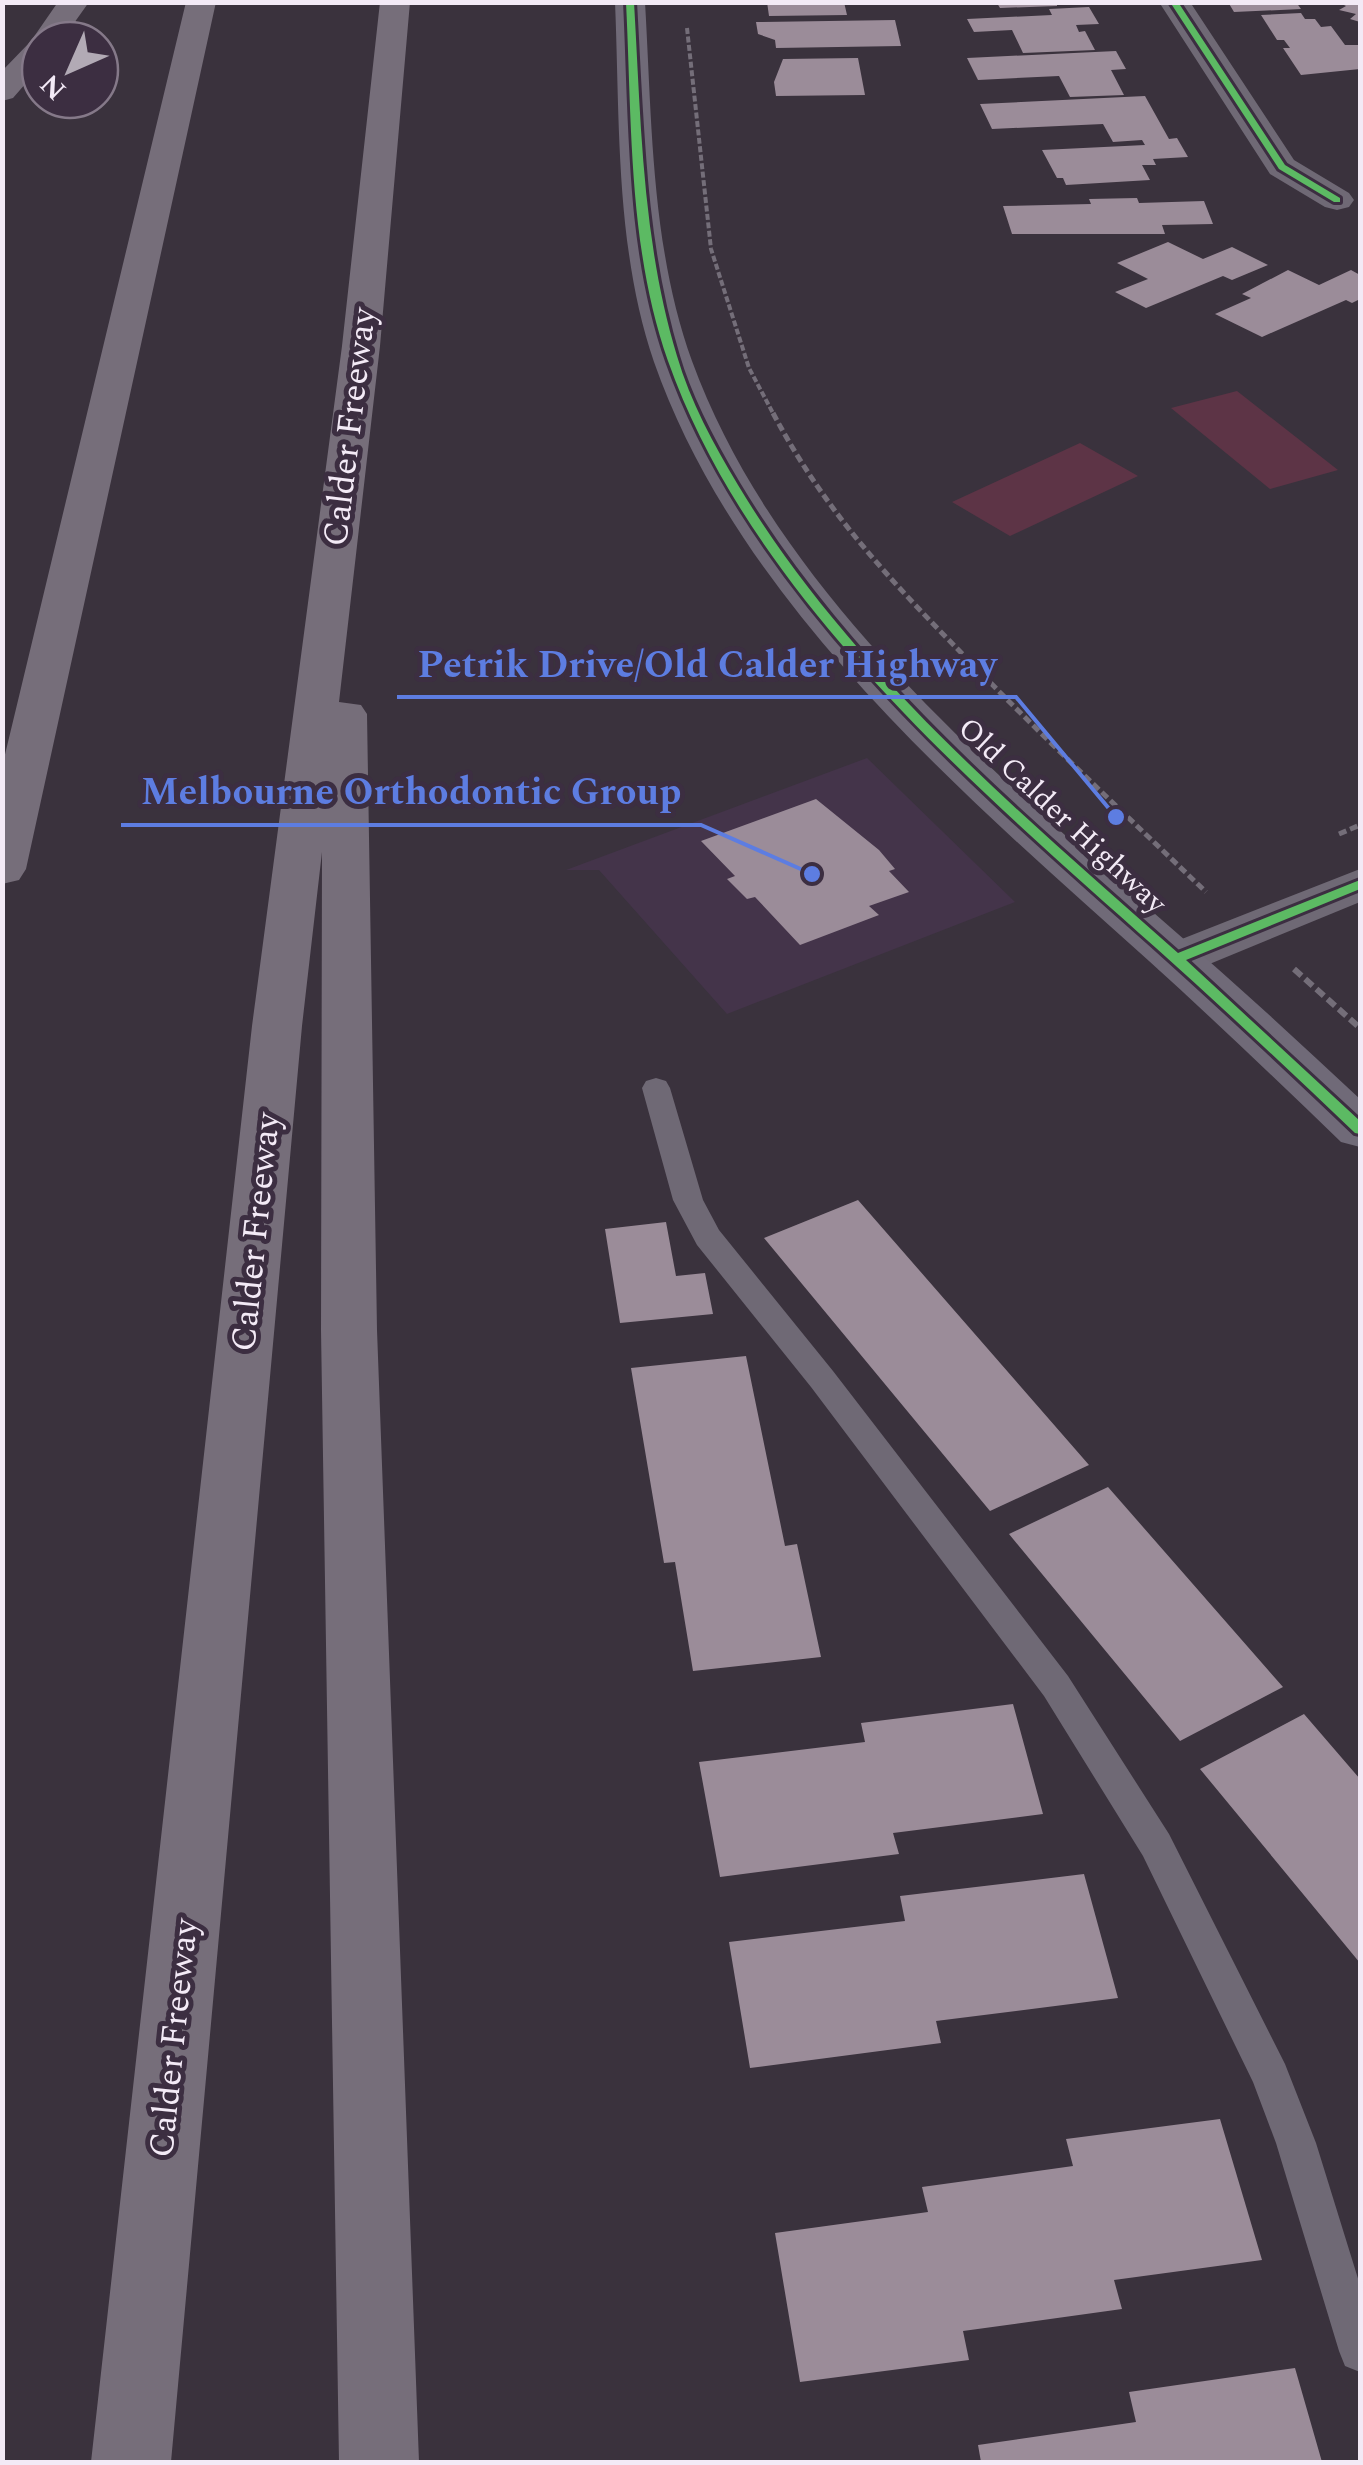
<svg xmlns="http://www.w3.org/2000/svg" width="1363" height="2465" font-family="Spectral,serif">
	<rect width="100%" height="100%" fill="#3a323d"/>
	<path fill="#44344a" d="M867,758L1015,902L727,1014L599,870H566Z"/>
	<path fill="#5d3446" d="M1237,391L1338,470L1270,489L1171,408Z
		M1080,443L1138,476L1010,536L952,502Z"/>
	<path fill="#9b8c99" d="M767,2H844L847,15L769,16Z
		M1228,2H1296L1301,9L1234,12Z
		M1338,2H1360V22L1350,19L1356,14L1339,10L1346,6Z
		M997,3H1057V6L1000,8Z
		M1089,7L1099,24L1076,25L1079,32L1085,31L1095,50L1023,53L1012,30L974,32L967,19L1052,15L1049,9Z
		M1301,13L1305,19H1315L1321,27L1331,26L1345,45H1360V69L1301,75L1283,48H1290L1284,40H1277L1261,15Z
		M895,20L901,46L776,48L775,40L758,34L756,22Z
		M1116,51L1126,69L1111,70L1124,95L1070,97L1059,76L978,80L967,58Z
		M858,58L865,95L776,96L774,82L783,59Z
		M1145,96L1169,139L1177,138L1188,157L1153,159L1156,165H1142L1150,180L1066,185L1063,178H1057L1042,150L1145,145L1142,140L1113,142L1103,124L992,129L980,104Z
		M1137,198L1139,203L1204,201L1213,224L1162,225L1165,234H1012L1003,206L1091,204L1089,199Z
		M1168,242L1203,259L1232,247L1268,265L1232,280L1223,276L1146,308L1115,292L1148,279L1117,263Z
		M1288,270L1319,285L1351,270L1360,275V299L1352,303L1346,300L1262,337L1215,314L1251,298L1242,294Z
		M816,799L879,850L895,869L889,871L909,892L869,906L879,915L800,945L755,897L747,899L727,879L735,876L701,841Z
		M858,1200L1089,1465L990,1511L764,1238Z
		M666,1222L676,1276L705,1273L713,1314L620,1323L605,1229Z
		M746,1356L785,1546L797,1544L821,1657L693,1671L675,1562L664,1563L631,1368Z
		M1108,1487L1283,1687L1180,1741L1009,1534Z
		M1013,1704L1043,1814L893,1833L899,1854L720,1877L699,1762L865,1742L861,1723Z
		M1304,1714L1360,1779V1963L1200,1769Z
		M1084,1874L1118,1998L936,2021L941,2043L750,2068L729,1942L905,1921L900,1896Z
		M1220,2119L1262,2260L1114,2280L1122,2309L963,2331L969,2360L800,2382L775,2233L928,2212L922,2187L1073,2166L1066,2139Z
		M1295,2368L1322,2462H981L978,2445L1136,2422L1129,2392Z"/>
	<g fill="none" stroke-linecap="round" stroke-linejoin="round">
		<path stroke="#746e79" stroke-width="4" stroke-dasharray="6 2.5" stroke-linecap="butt" d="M687,28L711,249L749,368L774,415"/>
		<path stroke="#746e79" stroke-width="5" stroke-dasharray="8 4" stroke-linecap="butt" d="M773,413C828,517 895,585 976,668C1051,745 1129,818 1206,892
			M1339,834L1360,825"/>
		<path stroke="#746e79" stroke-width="6" stroke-dasharray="10 5" stroke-linecap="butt" d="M1294,969L1360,1028"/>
		<path fill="#6f6975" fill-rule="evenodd" d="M656,1078L666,1081L670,1088L703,1200L719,1230L833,1371L1068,1676L1169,1834L1285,2064L1316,2143L1360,2285V2372L1345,2366L1339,2351L1276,2143L1253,2082L1143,1856L1044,1696L811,1387L697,1245L673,1200L642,1088L646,1081Z"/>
		<path fill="#6f6975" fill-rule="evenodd" d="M1159,2H1190L1294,160L1349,193L1354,200L1349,207L1337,210L1325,207L1270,174Z
			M1360,869V902L1195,970L1177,975L1159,970L1152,959L1159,948Z"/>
		<path fill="#706a78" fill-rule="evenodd" d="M615,2H645C652,121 651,248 692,361C776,591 990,770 1170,927C1235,983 1298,1041 1360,1099V1147L1341,1142C1278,1081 1214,1020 1149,961C963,794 739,604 654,362C615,248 620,121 615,2Z"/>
		<path fill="#766e7a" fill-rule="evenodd" d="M58,2H89L62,40H40V67L13,98L2,101V71L31,41Z
			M186,2H216L26,869L19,880L2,884V767Z
			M380,2H410L380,346L339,702L361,705L367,714L377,1330L419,2462H339L321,1330L322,852L302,1026L171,2462H91L252,1026L342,346Z"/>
		<g stroke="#3c2e41" stroke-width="6">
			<path id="cycleway" d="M626,2H634C641,121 642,241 677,356C690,401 714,445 738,485C849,670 1019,812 1178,953L1360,880V889L1186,960L1360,1121V1134L1355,1133C1289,1070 1223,1008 1156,948C974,786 751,596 668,361C628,248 632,121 626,2Z
				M1170,2H1178L1285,165L1340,198V202H1334L1279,169Z"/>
		</g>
		<use href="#cycleway" fill="#5cba63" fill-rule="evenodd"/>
	</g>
	<g text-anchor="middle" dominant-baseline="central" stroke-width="10" stroke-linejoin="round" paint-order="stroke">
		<g font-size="30" fill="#f3eaf6" stroke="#3c2e41">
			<text transform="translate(1062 816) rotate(43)">Old Calder Highway</text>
		</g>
		<g font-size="35" fill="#f3eaf6" stroke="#3c2e41">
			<text transform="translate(350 427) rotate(-83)">Calder Freeway</text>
			<text transform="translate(256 1232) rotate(-84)">Calder Freeway</text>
			<text transform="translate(174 2038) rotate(-84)">Calder Freeway</text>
		</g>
	</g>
	<path fill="none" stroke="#5d7de1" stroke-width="4" d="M1116 817L1016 697H397M812 874L701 825H121"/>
	<g fill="#5d7de1" stroke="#3c2e41" stroke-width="4">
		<circle cx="1116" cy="817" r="10"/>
		<circle cx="812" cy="874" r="10"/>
	</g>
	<g font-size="38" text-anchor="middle" font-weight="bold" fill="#5d7de1" stroke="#3c2e41" stroke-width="10" stroke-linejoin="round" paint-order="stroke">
		<text x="707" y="677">Petrik Drive/Old Calder Highway</text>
		<text x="411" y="804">Melbourne Orthodontic Group</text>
	</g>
	<rect width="1363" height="2465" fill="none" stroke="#f3eaf6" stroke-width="10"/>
	<g transform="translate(70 70) rotate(225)"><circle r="48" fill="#3c2e41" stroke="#857989" stroke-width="2.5"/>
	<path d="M0-8L18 38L0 25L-18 38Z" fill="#b2aab5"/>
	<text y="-15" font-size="28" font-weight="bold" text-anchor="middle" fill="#f3eaf6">N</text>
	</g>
</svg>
